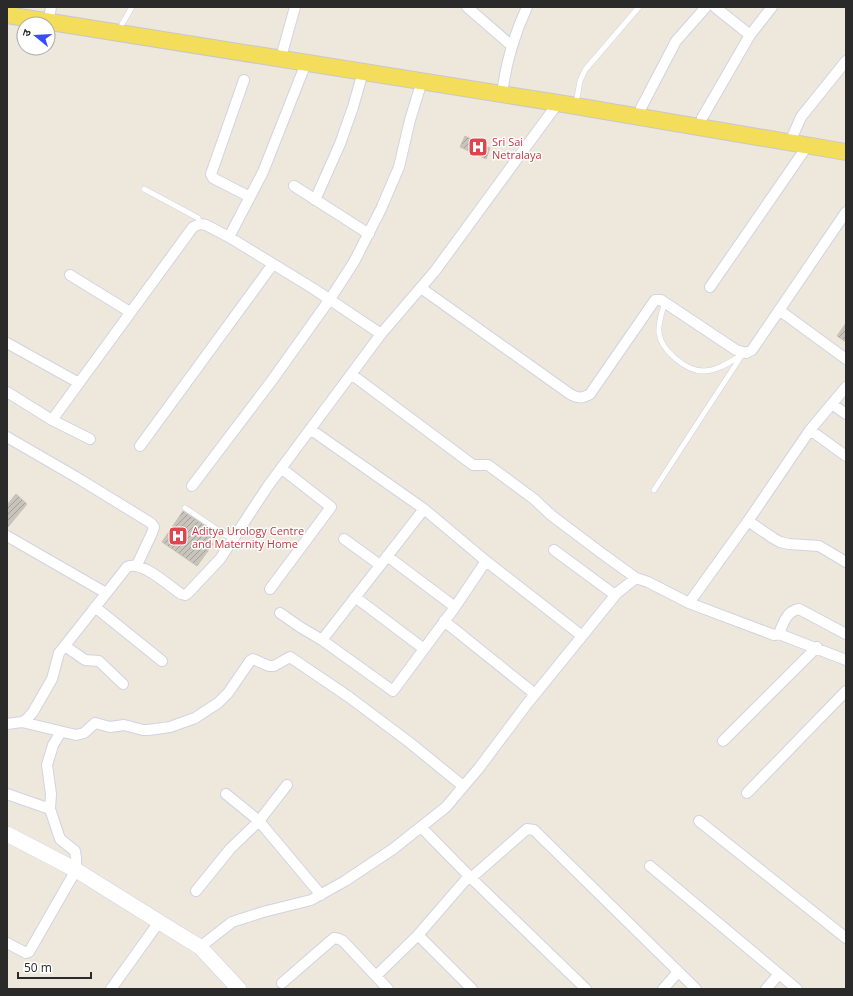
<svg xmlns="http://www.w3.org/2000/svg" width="853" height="996" font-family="'Open Sans','Noto Sans Devanagari',sans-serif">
	<defs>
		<pattern id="building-hatch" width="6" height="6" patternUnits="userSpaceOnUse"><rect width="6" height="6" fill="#c8c4bb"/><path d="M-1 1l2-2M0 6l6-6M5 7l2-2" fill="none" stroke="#a39f98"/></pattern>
	</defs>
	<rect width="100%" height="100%" fill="#ede7dc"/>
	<path fill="url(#building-hatch)" stroke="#c8c3b6" d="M465,136L490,148L486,159L460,147Z
		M846,323V342L837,336Z
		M16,494L27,504L7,528V505Z
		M183,511L216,533L210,542L213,544L197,566L162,542Z"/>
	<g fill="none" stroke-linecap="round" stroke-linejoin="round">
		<g stroke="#d1d3e3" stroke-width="6">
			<path id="lane" d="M122,24L132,7
				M577,98L580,81L585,70L639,7
				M144,189L198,218L200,224
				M665,302C662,312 658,322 659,333C661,350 686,371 703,371C717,371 728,363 740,356
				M654,490L742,355
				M185,508L233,540"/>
		</g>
		<g stroke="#d1d3e3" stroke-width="12">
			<path id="street" d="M467,7L512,46
				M715,7L750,35
				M50,13L51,7
				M283,50L295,7
				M244,80L211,174L213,178L250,197
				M503,87C507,59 515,33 527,7
				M641,108L676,41L706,7
				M702,118L750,35L772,7
				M790,142L801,117L846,61
				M294,186L369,234
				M315,200L340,144L353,107L363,72
				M229,237L263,172L306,63
				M70,275L130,312
				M710,287L808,145
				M421,288L570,394C577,398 582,399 590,394L655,300H661L736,350L746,353L752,350L846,212
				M779,310L846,359
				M7,343L79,383
				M351,374L473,465H488L534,499L551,515L600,552L636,578
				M7,392L52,420L90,439
				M832,404L846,414
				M52,420L193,227L200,224L206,225L229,237L314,289L381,334
				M810,430L846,456
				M7,437L76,477L151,523L154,527L152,533L137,565
				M140,446L273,264
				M192,486L273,379L330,299L354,262L381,209L399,167L410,120L422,81
				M424,509L486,561L582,636
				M748,521L773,538L780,542L789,544L819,546L846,562
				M7,536L106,593
				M344,539L380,565
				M554,550L615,595
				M387,556L455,607
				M270,589L331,507L281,468
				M355,597L424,649
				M689,603L774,635L779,634C783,623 787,611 799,609L846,634
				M95,607L162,661
				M280,613L300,627L322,640L424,509L310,429
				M444,621L535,694
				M779,634L846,660
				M322,640L393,691L455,607L486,561
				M65,646L85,660L99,661L123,684
				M22,722L76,735L84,733L95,723L110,727L124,725L143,730H148L170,727L195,718L218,703L228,693L250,661L253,659L269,666H274L290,657L349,697L409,742L463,786
				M7,724L22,722L27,719L33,712L52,679L59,653L127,567C142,560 169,586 181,594L185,595L188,593L220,559L268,486L381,334L435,271L558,103
				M723,741L817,647
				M747,793L846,691
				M7,794L50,809
				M226,794L259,821L321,895
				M699,821L846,938
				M421,827L469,876L586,989
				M650,866L797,989
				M471,878L527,829L534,830L696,989
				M196,891L230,849L259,821L287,785
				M418,935L469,876
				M7,943L26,953L29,952L76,870V858L75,851L60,839L50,809L51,794L47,765L53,745L61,732
				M200,947L232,922L263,912L311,900L345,881L393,849L446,807L479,768L527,704L617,593L636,578L648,582L689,603L748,521L810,430L846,387
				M376,976L418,935L472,989
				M282,983L334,938L339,939L343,941L388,989
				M111,989L159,922
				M663,989L678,972
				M766,989L779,974"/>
		</g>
		<g stroke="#d1d3e3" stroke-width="16">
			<path id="secondary" d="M7,834L76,870L177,933L200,947L239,989"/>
		</g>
		<g stroke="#c8c8c8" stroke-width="18">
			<path id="primary" d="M7,15L558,103L846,152"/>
		</g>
		<use href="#lane" stroke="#fff" stroke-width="5"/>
		<use href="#street" stroke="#fff" stroke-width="10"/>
		<use href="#secondary" stroke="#fff" stroke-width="15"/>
		<use href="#primary" stroke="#f3dd5b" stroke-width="16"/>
	</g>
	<defs>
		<g id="hospital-square" transform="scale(1)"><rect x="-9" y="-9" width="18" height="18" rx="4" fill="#e0444e" stroke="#fff"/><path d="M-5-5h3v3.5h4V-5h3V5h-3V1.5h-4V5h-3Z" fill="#fff"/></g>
	</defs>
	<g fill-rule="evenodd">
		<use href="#hospital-square" x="478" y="147"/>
		<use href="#hospital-square" x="178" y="536"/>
	</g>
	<g text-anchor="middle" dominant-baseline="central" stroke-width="3" stroke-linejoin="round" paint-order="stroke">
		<g font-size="11" fill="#be3a42" stroke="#fff" text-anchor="start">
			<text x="492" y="141">Sri Sai<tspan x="492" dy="13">Netralaya</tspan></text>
			<text x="192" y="530">Aditya Urology Centre<tspan x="192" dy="13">and Maternity Home</tspan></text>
		</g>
	</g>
	<rect width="853" height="996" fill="none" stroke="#2a2a2a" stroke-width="16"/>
	<g transform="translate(36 36) rotate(288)"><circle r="19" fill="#ffffff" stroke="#aaaaaa"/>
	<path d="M0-3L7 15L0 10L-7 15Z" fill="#394bfd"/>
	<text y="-6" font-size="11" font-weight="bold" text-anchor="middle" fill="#2a2a2a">उ</text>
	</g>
	<path d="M18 972v6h73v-6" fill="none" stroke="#2a2a2a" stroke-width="2"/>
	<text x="24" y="972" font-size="12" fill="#2a2a2a" stroke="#ffffff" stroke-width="3" paint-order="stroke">50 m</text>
</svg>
